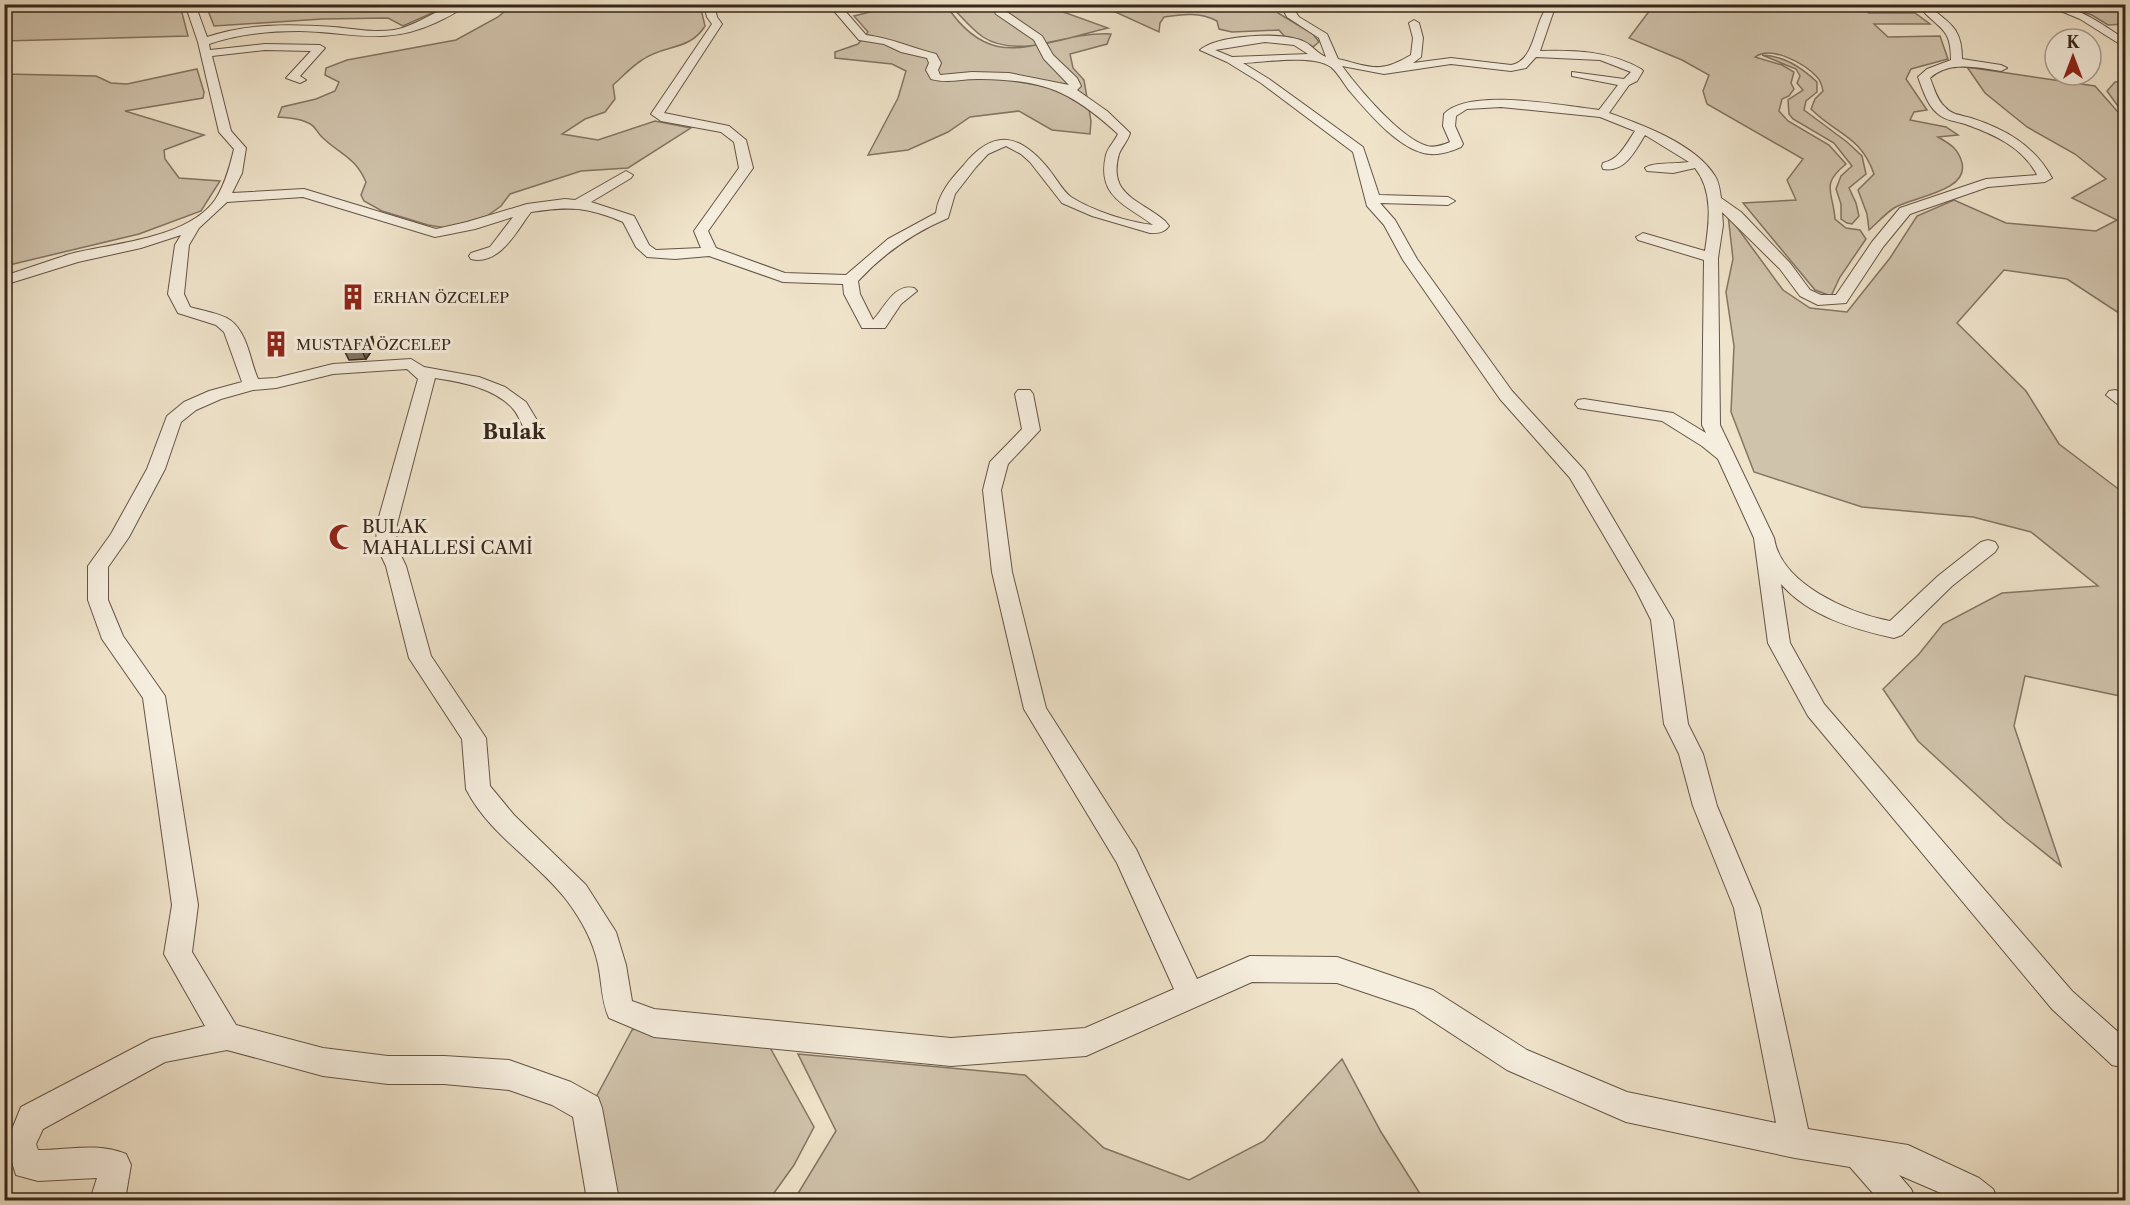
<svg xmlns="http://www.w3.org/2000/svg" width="2130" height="1205" font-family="'Libre Caslon Text',serif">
	<rect width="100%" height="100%" fill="#efe3ca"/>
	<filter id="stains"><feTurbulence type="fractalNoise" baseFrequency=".00333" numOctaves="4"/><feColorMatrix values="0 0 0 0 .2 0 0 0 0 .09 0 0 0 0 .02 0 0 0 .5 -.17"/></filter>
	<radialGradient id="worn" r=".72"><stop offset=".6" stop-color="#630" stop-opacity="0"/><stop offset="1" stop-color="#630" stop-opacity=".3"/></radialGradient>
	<path fill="#d0c3ac" stroke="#837463" stroke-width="1.5" d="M1724,4H1855L1869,13H1915L1930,24H1874L1888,37L1940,36L1948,59L1911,69L1906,79L1927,110L1914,112L1910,120L1946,127L1958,135L1938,137C1950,144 1958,148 1962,163C1969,192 1911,197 1894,208C1885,214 1877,223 1869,230L1867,214L1858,190L1874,174C1861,136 1837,135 1811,109L1815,99L1823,91C1822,86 1821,81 1817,77C1805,64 1772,45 1755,57L1782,65L1794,72L1791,83L1794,89L1789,96L1782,99L1779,111L1788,121L1829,145L1846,164C1820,185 1833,191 1835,219L1846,228L1860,230L1866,239L1840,277L1831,296L1815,290L1743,203L1796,200L1787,180L1803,159L1707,104L1703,91L1709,75L1682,60L1629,38L1650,10L1695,12Z
		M4,5H180L188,36L5,41Z
		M206,5V4L450,5L403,26L388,18L322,19L214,26Z
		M512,5H700L705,26C690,51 664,44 642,60C631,67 622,77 613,85L615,99L605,112L585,119L562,134L598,140L655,121L691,128L628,168L581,171L510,194L501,206L487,216L446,228L428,225L382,211L364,201L361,195L366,182C355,157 341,155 323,138C316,132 316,125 306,122C298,118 287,118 278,117L282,107L316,99L335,91L339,82L325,75L326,68L347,60L456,40L498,17Z
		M885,5H946C997,82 1043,31 1111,34L1107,44L1070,54L1073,68L1084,80L1091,121L1090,134L1052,130L1019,111L970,117L948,132L908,150L868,155L898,98L906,71L892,64L835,58V52L858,44L868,32L854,16L886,8Z
		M950,5H1044L1108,28C1072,36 1016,59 983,37C971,29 960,15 950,5Z
		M1100,5H1277L1278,13L1313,34L1319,42L1313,47L1301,40L1285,37L1279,30L1232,32L1219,29L1217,21C1200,12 1183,14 1164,17L1160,23L1159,32Z
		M2060,5H2110L2125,15V24L2108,25L2092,15Z
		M1762,55C1784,56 1801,67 1817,82V92L1806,101L1804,110L1847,142L1862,156L1866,174L1849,188L1856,203L1859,216L1852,224L1847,223L1841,219V204L1836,189L1841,176L1852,166L1834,143L1793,119L1789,114L1788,100L1803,90L1797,83L1800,76L1796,69Z
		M1967,67L2095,86L2125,120V317L2067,279L2004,270L1957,323L2026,391L2059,444L2125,494V697L2025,676L2014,726L2061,866L2006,822L1918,741L1883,689L1919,654L1943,624L2002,593L2098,586L2031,532L1973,517L1862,507L1754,472L1731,412L1734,346L1726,292L1733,259L1728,215L1783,290L1810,308L1847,312L1890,258L1917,216L1954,200L2006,223L2096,231L2117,220L2072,198L2106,179L2075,154L2027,127L1985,93Z
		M197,69L204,92L203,98L125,111L204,135L164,150L165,159L179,178L220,181L201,211L139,234L5,266V74L96,76L111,83L127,84Z
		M2125,81H2126L2125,116L2107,91L2115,82Z
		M677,1014L757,1024L814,1127L794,1165L769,1200H613L595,1099L632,1030Z
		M798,1054L1025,1075L1104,1148L1189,1180L1264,1141L1342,1059L1381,1132L1424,1200H794L836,1131Z"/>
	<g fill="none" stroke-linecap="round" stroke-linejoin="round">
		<g stroke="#645546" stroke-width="2">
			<path id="minor" d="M185,4H195L207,37C248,23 291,24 334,27C354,29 374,33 394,30C419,26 441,4 467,4C458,12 446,18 435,23C384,46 352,32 299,31C269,31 238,34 209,44L210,50L265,44L320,45L325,48L300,76L306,80L300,83L286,78L311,51L265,50L212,56L231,131L246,148L242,173L232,193L304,189L436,229L467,222L527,204L565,199L575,200L626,171L633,175L631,178L591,202L634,216L649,245L656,250L701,248L694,231L739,168L734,142L721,132L661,121L651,114L712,24L707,17L704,4H714L717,17L722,24L664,113L729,126L746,140L753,168L708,231L716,248L785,273L846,275L888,239L936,213C938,194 951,179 963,166C995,126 1022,135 1051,172C1057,180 1063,191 1071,197C1093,211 1128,222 1153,225C1127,205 1096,197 1106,155C1108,147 1115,141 1118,134C1071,91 1045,80 981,79C964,78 948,84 931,79L926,70L929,63L927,58L901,52L884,44L859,40L828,4H839L866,35C891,38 912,48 936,54L941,63L938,70L940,75L972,72L1009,73L1069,85L1044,59L1034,40L996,14L989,4H1000L1004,10L1042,36L1053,55L1077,78L1081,86L1077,90L1107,111L1130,133C1128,141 1122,146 1119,154C1107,196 1141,200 1165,221L1169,226C1164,233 1158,233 1150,233L1092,216L1062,203L1030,162L1021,154L1006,146L988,154L976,167L955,194L948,218C913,233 884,253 858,281L860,294L873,320C884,309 894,283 914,288L917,291L901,304L885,328H862L844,294L843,284L783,282L709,256L675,259L647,257L636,247L623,222C587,207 570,206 531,212C517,230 500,266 471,259L469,256L471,253L490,247L513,217L475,229L435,237L303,197L227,202L199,228L189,245L184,294L190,307C203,311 219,313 230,320C248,333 250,361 258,379L276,378L333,364L411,359L424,367L479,377L505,387L526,402L541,427L538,431H526C521,424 519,416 514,410C496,388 461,382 435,378L397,524L396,545L406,566L431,656L486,738L490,786L514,815L586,885L616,932L626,965L632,1001L654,1009L951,1038L1085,1028L1174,989L1117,863L1024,709L992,572L983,490L990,462L1022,429L1015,394L1018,390H1030L1033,394L1040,430L1008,464L1001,490L1012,572L1046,708L1136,849L1197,979L1250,956L1337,957L1433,990L1527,1050L1627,1092L1776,1123L1734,908L1693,806L1679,754L1664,724L1651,620L1636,590L1570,478L1500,399L1403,260L1384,225L1367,206L1353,152L1261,83L1227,62L1200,50C1217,35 1278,32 1300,40C1311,43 1316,53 1326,57L1319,38L1287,17L1280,4H1290L1299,17L1327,34L1338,59C1372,67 1379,74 1411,55L1413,38L1409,23L1414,20L1419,23L1423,38L1421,57L1413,63L1451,58L1511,65C1537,60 1533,20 1550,4H1562L1553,13L1540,51C1575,50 1610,51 1641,69L1643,71L1637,81L1629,85L1609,113C1643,125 1695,144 1715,176C1719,182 1720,191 1721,198L1741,212L1790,263L1810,290L1821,295H1836L1872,242L1900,208L1986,179L2037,175C2023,147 1993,134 1965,124C1956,121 1946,121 1938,114C1927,105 1923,90 1918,77L1927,69L1951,60C1951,29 1942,31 1923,11L1932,9C1953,25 1962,31 1962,59L2001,65L2007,68L2001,71C1977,68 1950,60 1930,78C1934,88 1937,100 1945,107C1952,115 1961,115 1971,118C2005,129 2034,145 2052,178L2045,182L1988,187L1910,214L1883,247L1846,303L1818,305L1800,296L1780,269L1722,212L1723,225L1718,258L1720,425L1774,538C1781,584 1849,613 1890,621L1938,576L1981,542L1988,540L1995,542L1998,547L1995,552L1952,586L1902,635L1894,638C1853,629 1809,616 1781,584L1790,643L1824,704L2072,991L2126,1039V1068L2112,1065L2052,1009L1808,716L1768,643L1754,538L1718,459L1702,446L1662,421L1584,409L1578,408L1575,404L1578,400L1584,399L1673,413L1706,433L1702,425L1704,260L1638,240L1636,237L1643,233L1705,251C1709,224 1714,192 1695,168L1673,173L1647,171L1645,168C1652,162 1677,164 1689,162L1645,135C1635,151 1625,173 1603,169L1602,166L1603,163C1620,159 1626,144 1635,131L1600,117L1501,107L1467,109L1456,116L1455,126L1463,144L1461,147C1452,151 1441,155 1430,154C1400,152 1366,110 1348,89C1343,82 1337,72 1331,67C1314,54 1265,62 1243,63L1269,79L1363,147L1379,195L1448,197L1455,201L1448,205L1380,203L1395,220L1417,259L1512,391L1585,471L1673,620L1688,724L1703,754L1717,806L1760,908L1808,1129L1908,1145L1979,1178L1993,1189L1998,1200H1957L1899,1175L1911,1189L1916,1200H1879L1850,1167L1795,1158L1626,1122L1507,1070L1414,1009L1337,983L1252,982L1086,1056L951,1066L654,1037L609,1018C601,1001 602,982 598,964C593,941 582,921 568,902C538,862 489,835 466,789L462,739L409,658L386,566L376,545L377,524L418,379L407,369L333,374L276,388L253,390L221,399L196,410L181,422L165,469L129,537L108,567V600L123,636L165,696L198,905L192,952L236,1025L323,1048L388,1056H444L509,1060L571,1082L598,1097L602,1108L619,1200H587L573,1117L552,1105L509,1090L444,1084H388L323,1076L227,1050L165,1062L43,1129L36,1144L38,1150C68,1150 98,1142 126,1154L131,1165L125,1200H90L97,1178L38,1181L16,1175L6,1144L21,1107L151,1039L205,1026L164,954L172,905L143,698L102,639L88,600V566L111,534L147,469L167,416L184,402L209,391L242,382L224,332L216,325L178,313L168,294L175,245L181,235L141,248L78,262L4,285V276C26,269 48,261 70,254C113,243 187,239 215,200C225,185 230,166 234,149L219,132L198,42ZM1265,42L1294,45L1308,54L1232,57L1215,50ZM1536,57L1600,60L1631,72L1624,79L1572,72V76L1618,85L1599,110C1564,106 1469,87 1444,114L1443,126L1450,142C1443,145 1435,148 1427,146C1400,138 1359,89 1342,66L1384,74L1451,64L1511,71L1526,68Z
				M2044,4C2076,4 2100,23 2126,40V48L2080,19Z
				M2115,390L2126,394V407L2120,406L2106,395L2109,391Z"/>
		</g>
		<use href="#minor" fill="#f5eddd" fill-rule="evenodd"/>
	</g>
	<path fill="#817565" stroke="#36261a" stroke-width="1.5" d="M372,337L375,346L366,359L349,360L345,352Z"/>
	<path fill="#695f53" stroke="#36261a" stroke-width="1.5" d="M372,337L375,346L366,359L362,351Z"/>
	<path fill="#968876" stroke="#36261a" stroke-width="1.5" d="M372,337L362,351L345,352L355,338Z"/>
	<defs>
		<g id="building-bare" transform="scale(2.07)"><path d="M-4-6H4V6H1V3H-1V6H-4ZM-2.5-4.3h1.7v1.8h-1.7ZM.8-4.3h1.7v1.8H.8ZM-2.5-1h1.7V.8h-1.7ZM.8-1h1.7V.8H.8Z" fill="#8f2418" stroke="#f5eddd" stroke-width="2.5" paint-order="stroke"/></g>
		<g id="mosque-bare" transform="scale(2.07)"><path d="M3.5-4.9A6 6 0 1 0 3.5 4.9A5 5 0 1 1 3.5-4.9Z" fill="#8f2418" stroke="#f5eddd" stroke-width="2.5" paint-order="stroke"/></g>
	</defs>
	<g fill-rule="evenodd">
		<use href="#building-bare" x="353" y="297"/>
		<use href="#building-bare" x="276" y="344"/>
		<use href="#mosque-bare" x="342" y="537"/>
	</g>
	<g text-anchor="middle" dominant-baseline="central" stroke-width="6" stroke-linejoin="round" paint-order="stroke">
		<g font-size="15" fill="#36261a" stroke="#f5eddd" text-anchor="start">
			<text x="373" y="297">ERHAN ÖZCELEP</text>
			<text x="296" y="344">MUSTAFA ÖZCELEP</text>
		</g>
		<g font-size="18" fill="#36261a" stroke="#f5eddd" text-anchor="start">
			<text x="362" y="527">BULAK<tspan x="362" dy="21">MAHALLESİ CAMİ</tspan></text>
		</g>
		<g font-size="21" font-weight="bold" fill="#36261a" stroke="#f5eddd">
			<text x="514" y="431">Bulak</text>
		</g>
	</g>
	<rect width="2130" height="1205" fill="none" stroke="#efe3ca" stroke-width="24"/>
	<rect x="6" y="6" width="2118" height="1193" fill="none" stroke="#36261a" stroke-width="3"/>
	<rect x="12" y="12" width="2106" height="1181" fill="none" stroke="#36261a" stroke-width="1.5"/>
	<g transform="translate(2073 57)"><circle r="28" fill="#f5eddd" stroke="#a99d8f" stroke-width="1.5"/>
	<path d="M0-4.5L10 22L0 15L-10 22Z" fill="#8f2418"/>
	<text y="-9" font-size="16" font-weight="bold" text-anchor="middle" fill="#36261a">K</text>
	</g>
	<rect width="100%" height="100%" filter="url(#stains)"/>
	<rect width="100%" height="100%" fill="url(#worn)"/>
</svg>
